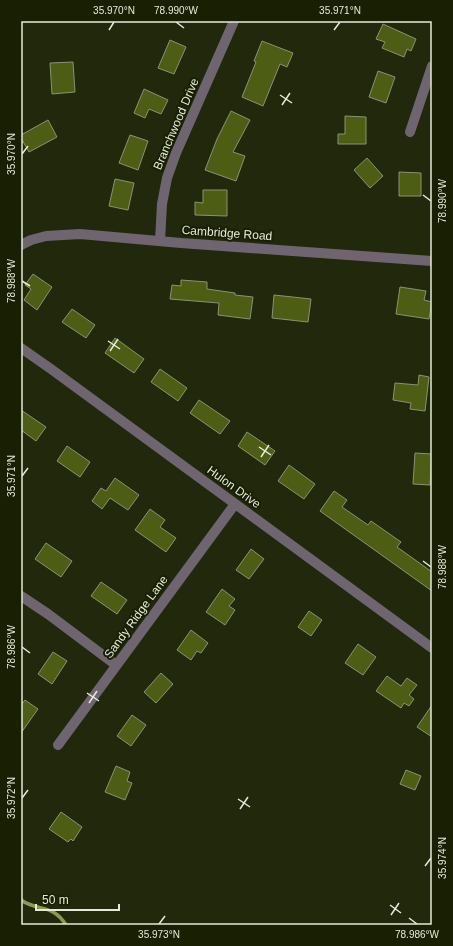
<svg xmlns="http://www.w3.org/2000/svg" width="453" height="946" font-family="Helvetica,sans-serif">
	<rect width="100%" height="100%" fill="#22280c"/>
	<g fill="none" stroke-linecap="round" stroke-linejoin="round">
		<path stroke="#8b9a4f" stroke-width="3.5" d="M21,900C38,912 52,903 66,925"/>
	</g>
	<path fill="#4d5d14" stroke="#899373" d="M383,24L416,39L411,51L407,49L404,57L382,48L385,42L376,39Z
		M170,40L186,47L174,74L158,68Z
		M262,41L293,53L287,67L280,64L263,106L242,97L256,62L254,61Z
		M73,62L75,92L52,94L50,63Z
		M378,71L395,77L386,103L369,97Z
		M144,89L168,100L161,114L149,109L145,118L134,113Z
		M231,111L250,120L233,152L245,156L236,181L205,170L217,139Z
		M345,116L366,117V144H338V134H345Z
		M48,120L57,137L29,152L21,138V135Z
		M130,135L148,141L138,170L119,163Z
		M367,158L383,176L370,188L354,170Z
		M399,172L421,173V196H399Z
		M115,179L134,183L128,210L109,206Z
		M203,190H227V216L195,215V202L203,203Z
		M33,274L52,287L37,310L24,300L31,289L25,285Z
		M181,280L207,282V289L235,293V295L253,297L250,319L218,315L219,303L170,299L172,285L181,286Z
		M400,287L426,291L424,300L432,302L429,319L396,314Z
		M274,295L311,299L308,322L272,318Z
		M72,309L95,325L86,338L62,322Z
		M115,338L144,359L134,373L105,353Z
		M160,369L187,388L178,401L151,382Z
		M419,375L429,377L425,411L410,409L411,403L393,400L395,383L418,385Z
		M199,400L230,421L220,434L190,413Z
		M21,410L46,427L36,441L21,430Z
		M247,432L275,451L265,465L238,446Z
		M67,446L90,462L80,477L57,461Z
		M415,453L432,454L430,485L413,484Z
		M289,465L315,484L304,499L278,481Z
		M115,478L139,495L128,510L110,498L102,509L92,501L101,488L106,491Z
		M334,491L347,500L342,507L368,525L371,521L401,542L397,547L432,572V591L320,511Z
		M150,509L165,520L160,527L176,538L166,552L135,530Z
		M46,543L72,561L61,577L35,559Z
		M251,549L264,559L249,579L236,570Z
		M101,582L127,600L117,614L91,596Z
		M222,589L235,599L229,606L235,610L225,625L206,612Z
		M309,611L322,620L311,636L298,627Z
		M191,630L208,643L201,653L197,651L191,660L177,650Z
		M358,644L376,657L363,675L345,663Z
		M53,652L67,661L52,684L38,674Z
		M161,673L173,684L156,703L144,692Z
		M387,676L401,686L407,678L417,685L409,695L414,699L409,706L404,703L401,708L376,691Z
		M25,700L38,709L21,733V705Z
		M432,705V737L417,727Z
		M132,715L146,725L131,746L117,736Z
		M116,766L130,772L127,781L132,783L125,800L105,792Z
		M406,770L421,776L415,790L400,784Z
		M61,812L82,827L73,841L71,839L68,842L49,829Z"/>
	<g fill="none" stroke-linecap="round" stroke-linejoin="round">
		<path stroke="#6f6570" stroke-width="10" d="M410,132L432,66
			M160,241L162,204L167,178L176,153L234,21
			M21,245L31,240L46,236L80,234L181,243L432,261
			M21,348L51,369L432,648
			M21,596L48,614L116,665
			M58,745L235,504"/>
	</g>
	<path fill="none" stroke="#e5ead9" stroke-width="1.5" d="M176,22L184,28M109,30L114,22M334,30L340,22M280,95L292,103M282,105L290,93M22,154L28,146M423,195L431,201M22,281L30,286M108,341L120,349M110,351L118,339M259,447L271,455M261,457L269,445M22,476L28,468M423,561L431,567M22,647L30,653M87,693L99,701M89,703L97,691M22,798L28,790M238,799L250,807M240,809L248,797M425,866L431,858M390,905L401,913M391,915L399,903M409,918L417,924M159,924L165,916"/>
	<g text-anchor="middle" dominant-baseline="central" stroke-width="4" stroke-linejoin="round" paint-order="stroke">
		<g font-size="12" fill="#e5ead9" stroke="#181f03">
			<text transform="translate(176 124) rotate(-67)">Branchwood Drive</text>
			<text transform="translate(227 233) rotate(4)">Cambridge Road</text>
			<text transform="translate(234 487) rotate(36)">Hulon Drive</text>
			<text transform="translate(136 617) rotate(-54)">Sandy Ridge Lane</text>
		</g>
	</g>
	<rect width="453" height="946" fill="none" stroke="#181f03" stroke-width="44"/>
	<path d="M36 904v6h83v-6" fill="none" stroke="#e5ead9" stroke-width="2"/>
	<text x="42" y="904" font-size="12" fill="#e5ead9" stroke="#181f03" stroke-width="3" paint-order="stroke">50 m</text>
	<rect x="22" y="22" width="409" height="902" fill="none" stroke="#e5ead9" stroke-width="1.5"/>
	<g font-size="10" text-anchor="middle" fill="#e5ead9">
		<text x="114" y="14">35.970°N</text>
		<text x="176" y="14">78.990°W</text>
		<text x="340" y="14">35.971°N</text>
		<text transform="translate(11 154) rotate(-90)" y="4">35.970°N</text>
		<text transform="translate(442 201) rotate(-90)" y="4">78.990°W</text>
		<text transform="translate(11 281) rotate(-90)" y="4">78.988°W</text>
		<text transform="translate(11 476) rotate(-90)" y="4">35.971°N</text>
		<text transform="translate(442 567) rotate(-90)" y="4">78.988°W</text>
		<text transform="translate(11 647) rotate(-90)" y="4">78.986°W</text>
		<text transform="translate(11 798) rotate(-90)" y="4">35.972°N</text>
		<text transform="translate(442 858) rotate(-90)" y="4">35.974°N</text>
		<text x="159" y="938">35.973°N</text>
		<text x="417" y="938">78.986°W</text>
	</g>
</svg>
